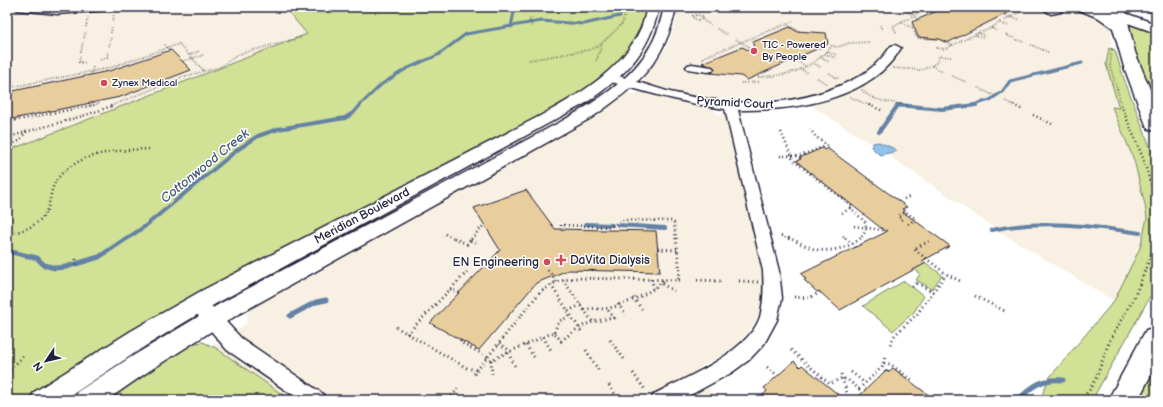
<svg xmlns="http://www.w3.org/2000/svg" width="1163" height="407" font-family="'Balsamiq Sans',sans-serif">
	<rect width="100%" height="100%" fill="#fff"/>
	<filter id="ink" filterUnits="userSpaceOnUse"><feTurbulence type="fractalNoise" baseFrequency=".025" numOctaves="2"/><feDisplacementMap in="SourceGraphic" scale="8" xChannelSelector="R" yChannelSelector="G"/><feConvolveMatrix kernelMatrix="1 2 1 2 8 2 1 2 1" color-interpolation-filters="sRGB"/></filter>
	<g filter="url(#ink)">
		<path fill="#f8f0e2" d="M126,7H382L307,34L7,151V11L45,14L88,13L94,14L109,12Z
			M677,7H1076L1097,15L1108,24L1111,29L1112,42L1108,51L1106,64L1119,108L1112,107L1134,160L1147,218L1140,248L1114,301L1003,234L893,158L798,97L752,101L741,99L719,98L712,99L711,109L720,115L724,114L726,118L763,276L764,288L759,312L755,322L745,335L737,345L720,357L698,368L709,389L721,400H99L195,339L196,343L203,342L211,346L246,324L248,315L245,316L250,308L623,94L629,92L631,95L638,93L647,84L644,80L645,76L664,51L669,41L675,25Z"/>
		<path fill="#d1e195" stroke="#7a8268" d="M284,7H647C639,50 606,75 572,99L31,400H7V151L307,34Z
			M1128,25L1136,26L1156,32V110L1144,82L1127,26Z
			M1109,48L1115,50L1123,76L1156,162V286L1092,400H1040L1049,378L1114,301L1140,248L1147,218L1145,205L1134,160L1112,107L1119,108L1106,64Z
			M926,263L942,275L932,289L916,280L920,274L914,269Z
			M904,281L924,296L914,312L893,331L863,306Z
			M195,339L196,343L203,342L216,348L286,397L287,400H99Z
			M1156,361V400H1136Z"/>
		<path fill="#90c2ec" stroke="#6482a5" d="M879,142L895,149L897,151L880,155L871,147L873,143Z"/>
		<g fill="none" stroke-linecap="round" stroke-linejoin="round">
			<path stroke="#6482a5" stroke-width="3" d="M511,27L515,7
				M359,106L382,84L406,69L438,55L466,34L541,21L584,24L620,16
				M897,106H904
				M970,106L990,100L1002,92L1010,81L1082,63"/>
			<path stroke="#6482a5" stroke-width="4" d="M879,132L898,105L942,109L976,105
				M586,224L612,225
				M618,225L665,228
				M992,230C1041,219 1091,226 1140,233
				M126,239L144,227L237,150L258,136L278,129L345,118L353,113L360,105"/>
			<path stroke="#6482a5" stroke-width="5" d="M7,251L37,258L44,265L55,268L66,267L99,257L127,238
				M290,316L316,302L326,300
				M1018,400C1032,386 1042,378 1063,380"/>
		</g>
		<path fill="#e9ce9d" stroke="#22223b" d="M946,7H1019L947,43L939,39L918,37L912,22Z
			M790,27L796,31L826,33L828,44L747,80L741,76L710,73L713,72L715,68L702,63L742,47L754,53L753,42Z
			M171,50L191,70L120,97L7,120V108L13,91L109,71Z
			M822,148L824,150L827,148L907,207L902,209L905,211L903,212L950,246L922,261L926,263L840,310L819,291L817,292L804,280L806,279L801,274L886,232L796,161L801,159L799,158Z
			M526,190L555,229L656,231L660,272L568,270L536,283L479,350L430,323L500,250L474,208Z
			M794,361L800,367L802,365L845,400H758L767,391L764,388Z
			M893,368L935,400H855L886,370L888,372Z"/>
		<g fill="none" stroke-linecap="round" stroke-linejoin="round">
			<g stroke="#22223b" stroke-width="3">
				<path id="minor" d="M13,7H115L110,10L57,14L18,10Z
					M1057,7L1062,10L1061,12L1051,14L1046,11L1047,9Z
					M895,45L901,48C871,100 793,111 738,110L779,271L782,298L777,320L764,344L749,360L731,373L681,400H651L654,394C685,378 748,353 760,317C764,301 764,287 763,271L725,109C684,103 644,92 605,80L603,77L605,74L609,73C630,79 649,86 670,92C724,105 782,109 834,88C859,78 875,69 891,46Z
					M692,64L712,67L714,69L712,71L708,72L688,69L686,67L688,65Z
					M198,296L204,298L241,338L323,394L326,400H300L227,350L192,308L189,303L192,298Z"/>
			</g>
			<g stroke="#22223b" stroke-width="3">
				<path id="major" d="M647,7H659C649,54 624,76 586,103L217,303L147,345L64,400H30L34,392L131,331L201,291L540,116C579,95 622,70 641,28C644,21 645,14 647,7Z
					M664,7H676C666,62 635,88 591,118L237,315L149,371L107,400H73L77,392L131,357L221,303L562,121C595,102 632,80 651,45C658,33 661,20 664,7Z
					M1090,7H1108L1156,24V33L1091,10Z"/>
			</g>
			<g stroke="#22223b" stroke-width="3">
				<path id="highway" d="M1077,7H1097L1111,13V7H1125L1128,22L1135,52L1156,104V131L1149,129L1146,125L1124,67L1113,28L1099,18L1079,10Z
					M1147,7H1156V13L1151,12Z
					M1156,327V365L1138,400H1108L1146,330Z"/>
			</g>
			<path stroke="#22223b" stroke-width="2" stroke-dasharray="0.5 2" stroke-linecap="butt" d="M1013,7L1022,11
				M919,8L925,11
				M915,9L922,12
				M907,12L914,15
				M697,15L702,16L703,18L698,20L693,18V16Z
				M1004,15L1010,17
				M914,17L919,19
				M1011,17L1020,20
				M532,18L529,20L533,28
				M702,20L711,25
				M1005,20L1030,7
				M113,21L114,14
				M901,22L913,28L917,38L939,39L952,45
				M1000,23L1008,26
				M787,25L799,31
				M880,25L882,30
				M86,27L88,17
				M989,27L998,31
				M717,29L728,35
				M896,32L893,26L931,7
				M111,33L112,26
				M978,33L986,36
				M975,35L984,38
				M1006,35L1023,42
				M84,38L86,31
				M735,39L749,47
				M165,45L170,50
				M1031,45L1048,52
				M109,46L111,37
				M936,48L945,49L978,33L990,29L1000,22
				M1112,48L1110,66L1122,106
				M81,52L83,42
				M827,52L837,55
				M825,54L835,58
				M189,55L199,51
				M80,57L79,62L86,63
				M193,58L203,55
				M821,58L830,62
				M100,60L107,57L108,52
				M529,60L588,50L599,46L622,24L624,18V7
				M703,60L704,57L794,21
				M183,61L193,58
				M596,61L602,45
				M798,62L806,66
				M813,63L820,67
				M932,66L943,72
				M892,68L921,70L937,63L939,56L951,57
				M800,69L808,73
				M829,73L839,79
				M91,75L93,67
				M952,76L968,83
				M758,77C792,75 808,71 832,46L838,47L849,43L869,42
				M817,78L828,84
				M741,83L759,82
				M7,88L109,68L179,44L204,71
				M978,88L995,96
				M862,90C873,102 891,102 907,105
				M850,97L871,106
				M1005,101L1015,106
				M89,106L98,104L99,101
				M111,106L182,77L220,67L239,54L302,37"/>
			<path stroke="#22223b" stroke-width="2.5" stroke-dasharray="1 3" stroke-linecap="butt" d="M869,105L881,110
				M1013,105L1023,110
				M1121,105L1143,158L1156,201
				M1033,115L1052,124
				M7,122L94,105
				M781,132L793,160L853,207L851,208L865,222L866,231L860,239
				M7,138C42,126 79,119 114,105
				M7,146L19,141L27,131
				M780,156H800L827,145L816,137L810,129
				M904,199L911,196
				M842,213L851,208
				M901,220L902,219L898,216L906,212L916,219L908,224
				M854,226L889,231
				M561,230V225L610,227L623,220L672,221L674,223L676,239
				M7,234C24,231 42,225 48,207C51,197 51,187 58,178C79,152 118,150 149,149
				M445,234L456,239
				M781,236L790,239
				M843,236L846,239
				M471,239L484,225"/>
			<path stroke="#22223b" stroke-width="3" stroke-dasharray="1 3.5" stroke-linecap="butt" d="M454,238L467,244L472,238
				M676,238L680,272L678,280
				M788,238C797,241 805,246 814,249C829,253 849,248 861,238
				M845,238L852,244
				M471,240L479,244
				M929,241L914,249L946,274L962,282
				M658,249L677,250
				M76,259V267
				M548,270L557,283
				M651,279L654,288
				M563,280L594,324
				M697,280L722,281
				M739,281L759,282
				M917,283L933,292
				M662,284L674,291
				M551,285L581,331
				M912,287L918,281
				M450,289L459,293
				M975,296L1007,312
				M794,297L810,298L820,292
				M633,298L642,309
				M618,304L626,315
				M584,310C593,307 600,310 609,308C627,304 651,293 664,280
				M568,311L581,305
				M396,327L467,368L477,370
				M554,332L559,321L571,316
				M407,334L467,272
				M543,337L551,350
				M610,340L624,359
				M461,341L460,342L488,357
				M499,344L511,351
				M890,344L895,335L917,314L946,274
				M526,345L534,357
				M586,350L599,371
				M791,350L830,384L842,378L848,380L859,389L882,367L885,357
				M508,353L515,366
				M486,358L491,360L554,332L561,341C581,325 589,321 614,318L607,309
				M491,360L492,374
				M884,363L890,364L913,381
				M767,367L777,375
				M851,372L865,383
				M7,373L23,356
				M633,373L646,391
				M474,374L540,292L556,282L574,278L681,280
				M841,374L849,400
				M609,385L619,400
				M449,400L460,386
				M1080,400L1089,391L1096,378L1110,340L1134,298L1156,243"/>
			<use href="#minor" fill="#fff" fill-rule="evenodd"/>
			<use href="#major" fill="#fff" fill-rule="evenodd"/>
			<use href="#highway" fill="#fff" fill-rule="evenodd"/>
		</g>
	</g>
	<g fill="#d1495b" stroke="#fff" stroke-width="1.5">
		<circle cx="754" cy="51" r="4"/>
		<circle cx="104" cy="83" r="4"/>
		<path d="M559 254h4v4h4v4h-4v4h-4v-4h-4v-4h4z"/>
		<circle cx="547" cy="262" r="4"/>
	</g>
	<g text-anchor="middle" dominant-baseline="central" stroke-width="3" stroke-linejoin="round" paint-order="stroke">
		<g font-size="10" fill="#22223b" stroke="#fff" text-anchor="start">
			<text x="762" y="45">TIC - Powered<tspan x="762" dy="12">By People</tspan></text>
			<text x="112" y="83">Zynex Medical</text>
		</g>
		<g font-size="12" fill="#22223b" stroke="#fff">
			<text transform="translate(735 103) rotate(3)">Pyramid Court</text>
			<text transform="translate(362 216) rotate(-28)">Meridian Boulevard</text>
		</g>
		<g font-size="12" fill="#22223b" stroke="#fff" text-anchor="start">
			<text x="570" y="260">DaVita Dialysis</text>
			<text x="539" y="262" text-anchor="end">EN Engineering</text>
		</g>
		<g font-size="13" font-style="italic" fill="#485a79" stroke="#fff">
			<text transform="translate(205 166) rotate(-39)">Cottonwood Creek</text>
		</g>
	</g>
	<rect width="1163" height="407" fill="none" stroke="#fff" stroke-width="24"/>
	<rect x="12" y="12" width="1139" height="383" fill="none" stroke="#22223b" stroke-width="1.5" filter="url(#ink)"/>
	<g transform="translate(46 361) rotate(235)" stroke="#ffffff" stroke-width="3" paint-order="stroke">
	<path d="M0-3L7 15L0 10L-7 15Z" fill="#22223b"/>
	<text y="-6" font-size="11" font-weight="bold" text-anchor="middle" fill="#22223b">N</text>
	</g>
</svg>
